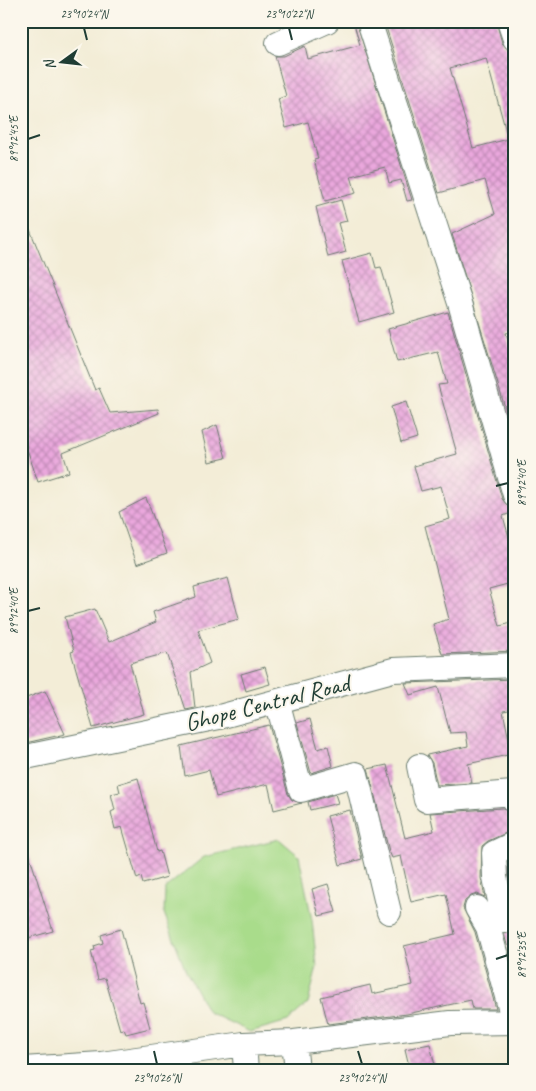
<svg xmlns="http://www.w3.org/2000/svg" width="536" height="1091" font-family="Caveat,sans-serif">
	<defs>
		<pattern id="building-cross-hatch" width="8" height="8" patternUnits="userSpaceOnUse" patternTransform="scale(1.25)"><rect width="8" height="8" fill="#eaa7dd"/><path d="M0 0l8 8M0 8l8-8" fill="none" stroke="#bd89b4"/></pattern>
	</defs>
	<rect width="100%" height="100%" fill="#fbf7ec"/>
	<filter id="ink" filterUnits="userSpaceOnUse"><feTurbulence type="fractalNoise" baseFrequency=".02" numOctaves="2"/><feDisplacementMap in="SourceGraphic" scale="10" xChannelSelector="R" yChannelSelector="G"/><feConvolveMatrix kernelMatrix="1 2 1 2 8 2 1 2 1" color-interpolation-filters="sRGB"/></filter>
	<filter id="wash" filterUnits="userSpaceOnUse"><feTurbulence type="fractalNoise" baseFrequency=".0096" numOctaves="4" result="noise"/><feDisplacementMap in="SourceGraphic" scale="20" xChannelSelector="R" yChannelSelector="G"/><feGaussianBlur stdDeviation="1.12" result="paint"/><feColorMatrix in="noise" values="0 0 0 0 0 0 0 0 0 0 0 0 0 0 0 0 0 1.4 0 .05"/><feComposite in="paint" operator="in"/></filter>
	<g filter="url(#wash)">
		<rect width="100%" height="100%" fill="#f3edd7"/>
		<path fill="#a9dc8b" stroke="#648c60" d="M279,839L299,856L312,920L317,967L308,1003L288,1021L250,1032L208,1012L186,971L164,913L165,888L204,857Z"/>
		<g id="blocks">
			<path fill="url(#building-cross-hatch)" fill-rule="evenodd" d="M353,21H356L412,200L407,201L401,180L389,183L385,167L351,176L356,193L325,201L314,160L318,159L308,122L286,128L278,99L286,96L275,56H284L305,46L308,59L360,45Z
				M384,21H396L397,26L415,21H496L502,43L511,52L515,67V331L506,333L515,363V440L452,234L495,214L485,180L439,193ZM486,58L508,139L473,148L450,68Z
				M341,200L347,221L338,223L346,252L328,257L316,207Z
				M22,210L95,390L99,388L110,413L158,409L159,413L63,453L69,472L38,482L21,431Z
				M372,253L376,268L381,267L394,312L359,322L342,261Z
				M448,312L502,499L509,507L511,513L503,516L515,559V582L489,589L500,626L515,622V651L442,654L433,624L449,619L425,526L450,519L441,486L421,491L414,466L457,454L438,385L447,384L438,352L397,362L388,329Z
				M406,402L417,438L401,443L391,407Z
				M217,425L226,458L209,462L202,432Z
				M146,498L167,553L137,564L119,512Z
				M228,578L239,619L198,630L210,663L191,672L195,708L186,710L167,653L130,663L144,714L93,728L71,652L74,651L65,617L95,609L109,642L156,622L153,612L196,597L194,587Z
				M265,667L270,684L246,691L241,674Z
				M515,679V709L503,711L512,754L468,764L472,783L437,785L432,763L427,755L468,746L466,732L450,733L438,687L410,695L405,683Z
				M45,691L65,734L21,744V700Z
				M310,719L318,749L328,746L333,766L311,773L297,723Z
				M269,725L288,794L292,800L302,803L274,810L268,784L216,797L209,770L185,776L181,746Z
				M387,765L405,838L434,831L430,813L503,808L514,814L515,829L488,841L482,846L481,878L485,897L477,894L471,896L465,901L463,908L475,932L496,1009H473L471,1000L407,1014L328,1024L321,997L370,985L372,994L413,985L404,946L455,934L446,894L411,902L401,856L392,858L389,851L368,769Z
				M138,778L157,852L160,851L167,877L143,884L141,877L137,879L122,827L115,829L111,812L115,810L111,794L120,792L118,784Z
				M335,794L338,803L310,810L308,802Z
				M350,810L362,859L340,865L327,816Z
				M26,844L53,931L21,940V845Z
				M512,860L515,872V905L509,875L508,862Z
				M328,884L336,912L319,916L312,889Z
				M121,929L140,1003L143,1002L150,1028L126,1034L124,1029L120,1030L105,978L98,980L91,951L95,950L94,946L103,943L101,935Z
				M515,929V973L504,934Z
				M430,1044L436,1070H410L405,1049Z"/>
		</g>
	</g>
	<g filter="url(#ink)">
		<use href="#blocks" fill-opacity="0" stroke="#697b6d" stroke-width="1"/>
		<g fill="none" stroke-linecap="round" stroke-linejoin="round">
			<g stroke="#697b6d" stroke-width="26">
				<path id="minor" d="M369,21L460,303L515,495
					M509,21L515,39
					M278,43L327,21
					M279,708L301,790L356,774L389,912
					M21,758L219,717L393,670L515,665
					M419,766L426,800L513,793L515,801
					M477,908L488,927L514,1022
					M504,921L495,877L494,853L515,843
					M294,1042L297,1070
					M244,1044L246,1070
					M23,1069L101,1064L244,1044L294,1042L450,1023L515,1022"/>
			</g>
			<use href="#minor" stroke="#fff" stroke-width="24"/>
		</g>
	</g>
	<path fill="none" stroke="#1f3d34" stroke-width="2" d="M84,28L87,40M289,28L292,40M28,139L40,135M496,486L508,483M28,611L40,608M496,959L508,955M154,1051L157,1064M358,1051L362,1064"/>
	<g text-anchor="middle" dominant-baseline="central" stroke-width="4" stroke-linejoin="round" paint-order="stroke">
		<g font-size="25" fill="#1f3d34" stroke="#fbf7ec">
			<text transform="translate(267 703) rotate(-14)">Ghope Central Road</text>
		</g>
	</g>
	<rect width="536" height="1091" fill="none" stroke="#fbf7ec" stroke-width="55"/>
	<g transform="translate(62 62) rotate(255)" stroke="#fbf7ec" stroke-width="4" paint-order="stroke">
	<path d="M0-4L9 19L0 12L-9 19Z" fill="#1f3d34"/>
	<text y="-8" font-size="14" font-weight="bold" text-anchor="middle" fill="#1f3d34">N</text>
	</g>
	<rect x="28" y="28" width="480" height="1036" fill="none" stroke="#1f3d34" stroke-width="2"/>
	<g font-size="12" text-anchor="middle" fill="#1f3d34">
		<text x="84" y="18">23°10'24"N</text>
		<text x="289" y="18">23°10'22"N</text>
		<text transform="translate(14 139) rotate(-90)" y="4">89°12'45"E</text>
		<text transform="translate(522 483) rotate(-90)" y="4">89°12'40"E</text>
		<text transform="translate(14 611) rotate(-90)" y="4">89°12'40"E</text>
		<text transform="translate(522 955) rotate(-90)" y="4">89°12'35"E</text>
		<text x="157" y="1082">23°10'26"N</text>
		<text x="362" y="1082">23°10'24"N</text>
	</g>
</svg>
